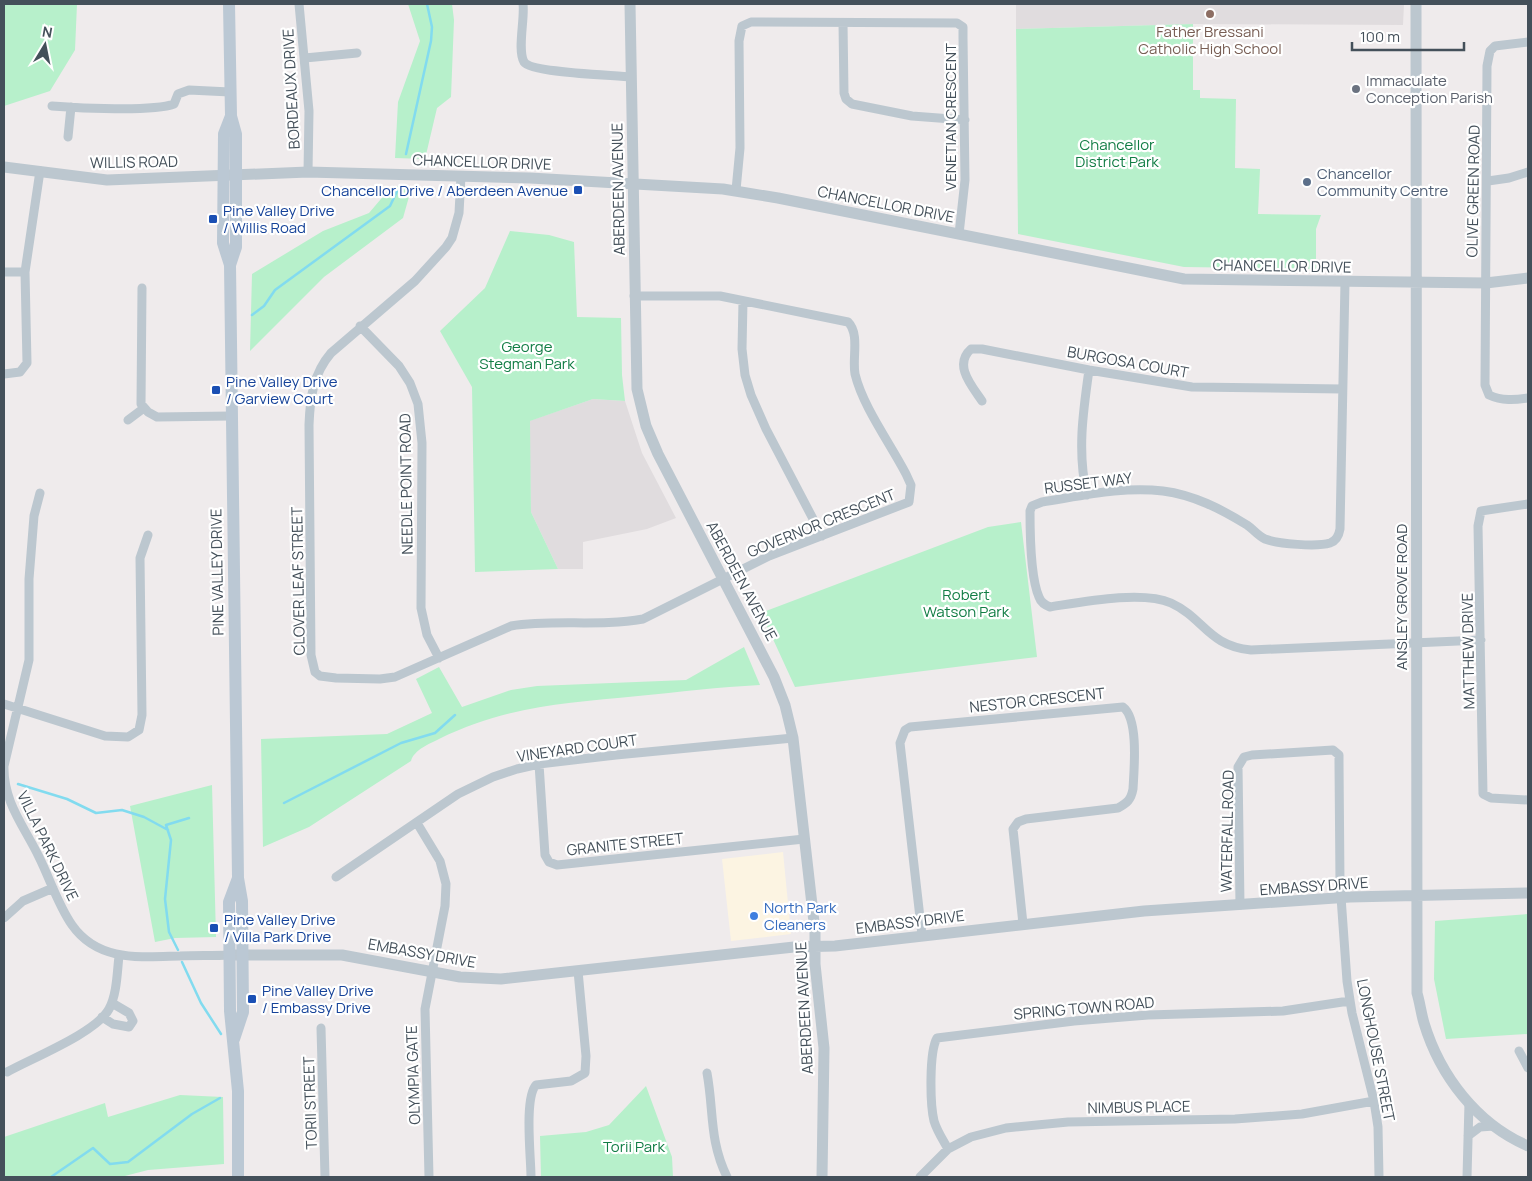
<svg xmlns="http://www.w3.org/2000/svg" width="1532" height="1181" font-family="Manrope,sans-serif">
	<rect width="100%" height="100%" fill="#efebec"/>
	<path fill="#fcf4e2" d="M783,852L791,934L731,941L722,859Z"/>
	<path fill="#e0dcde" d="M1016,4H1404L1403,25L1193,24L1016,29Z
		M593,399L625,401L642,453L676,518L647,529L583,542V569H558L531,512L529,421Z"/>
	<path fill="#b7f0cb" d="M4,4H77L75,50L50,91L4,106Z
		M408,4H452L454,20L451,97L437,108L425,159L395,158L398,102L420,41Z
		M1193,24V90H1200V98L1236,99L1235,168L1260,169L1258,214L1321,215L1316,229V269L1184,267L1018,234L1016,29Z
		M392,186H412L403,218L324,277L250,351L252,274L323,231L369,213Z
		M510,231L549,235L574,242L577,317L621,318L622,375L625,401L593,399L530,421L531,512L558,569L475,572L472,387L440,331L485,288Z
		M1021,522L1037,657L795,687L761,613L988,527Z
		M744,647L760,685C719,687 679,692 638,696C565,703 507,706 439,739C429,744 414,750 411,761L309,827L263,847L261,739L387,734L432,713L416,679L439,667L462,707L511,690L537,686L686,680Z
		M212,785L216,937L175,938L155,942L130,806Z
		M1528,914V1034L1446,1039L1434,979L1435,921Z
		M646,1086L672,1157L673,1177H541L540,1136L586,1132L609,1125Z
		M180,1095L223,1097L224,1164L148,1170L121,1177H4V1137L105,1103L108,1117Z"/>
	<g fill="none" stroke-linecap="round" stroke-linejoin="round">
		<path stroke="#82dbef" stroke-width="2.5" d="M406,154L431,41L432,27L427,4
			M252,315L264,306L275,290L390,206L398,189
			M18,784L67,799L96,813L122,810L144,817L168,830
			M284,803L401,743L435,733L455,715
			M178,950L169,932L165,899L171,840L166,825L189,818
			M182,962L201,1003L221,1034
			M51,1177L93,1148L110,1164L128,1162L192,1114L220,1098"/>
		<path stroke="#bcc7cf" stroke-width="9" d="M299,4L309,111L308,172
			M523,4C525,19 517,50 524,62C531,73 614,75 631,77
			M843,23L844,93L846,99L852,104L912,116L965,120
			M1528,42L1495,46L1490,51L1487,66L1485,385L1489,395C1502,401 1515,400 1528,398
			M305,58L357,53
			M52,106C78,108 153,112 174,104L178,94L189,90L230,92
			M68,137L71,107
			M461,176L459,213L452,238L446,247L415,281L331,353C313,374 310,398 309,425L311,655L315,672L320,676L336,678L380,679L395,677L511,626C554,619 599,627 643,619L769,556L909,502L911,485L906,474C890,443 863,407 855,374C852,358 860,334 848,322L720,296H634
			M1488,181L1509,178L1528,172
			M736,190L740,148L739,41L742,26L751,22L957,23L963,27V38L965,180L959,234
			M4,272H25
			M1345,282L1340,529C1339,535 1336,541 1330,543C1317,547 1278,544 1265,539C1258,536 1253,529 1247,525C1221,509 1194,495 1163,491C1123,486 1081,496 1042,502L1032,506L1030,511C1030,532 1031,579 1039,597C1041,603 1045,605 1050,607C1082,602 1142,590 1171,603C1204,618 1208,646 1251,650L1481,640
			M142,288L141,404L148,412L157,417L231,416
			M743,301L742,349L745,375L751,395L766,429L822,536
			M360,326L399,366L410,383L418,404L422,443L421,608L427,635L439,658
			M4,374L20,372L27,363L25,272L40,171
			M982,401C972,386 953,365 971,349H982L1089,370L1192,387L1342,389
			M128,420L144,408
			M40,493L34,516L29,579V660L4,766C3,802 24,826 39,857C50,879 58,905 72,925C98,962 140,957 180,956C196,955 213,956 229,955
			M1087,495C1077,453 1083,412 1089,370
			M1528,504L1481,511L1478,526L1483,794L1491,798L1528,800
			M4,704L105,736L128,737L139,730L142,715L140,558L148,535
			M539,764L545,855L549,862L557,865L804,839
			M417,823L440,861L446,884L445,906L425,1009L429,1177
			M336,877L458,794L493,777L517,769L539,764L616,755L793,738
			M1240,905L1238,767L1244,757L1252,755L1333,750L1339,755V763L1340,883L1347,981L1352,1013L1374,1101L1378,1127L1379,1177
			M4,918L23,901L53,888
			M922,935L900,743L905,730L910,727L1123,707C1139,719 1134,770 1133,789C1131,800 1127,803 1118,808L1026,819L1018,822L1013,829L1023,924
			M102,1017L113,1024L129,1027L133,1021L129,1013L112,1003
			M321,1028L325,1177
			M1519,1051L1528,1068
			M7,1072C32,1058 96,1033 109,1009C117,994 117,973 119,956
			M707,1073C714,1111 709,1140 727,1177
			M1468,1136L1480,1127L1494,1126
			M948,1149C943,1140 937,1131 934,1121C930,1104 929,1052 937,1038L1074,1021L1148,1015L1283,1011L1349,1001
			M531,1177C531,1158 524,1098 536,1085L571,1081L585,1073L586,1056L578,971
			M920,1177L948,1149L971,1137L1006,1128L1068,1122L1235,1119L1302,1114L1374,1101
			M1467,1177L1469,1103"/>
		<path stroke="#bcc7cf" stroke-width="11" d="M630,4L637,389L646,426L658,454L774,677L785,705L793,738L815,931V964L824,1048L822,1177
			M1416,4L1417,993C1420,1003 1421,1013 1424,1023C1440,1076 1477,1124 1528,1146
			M4,167L107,180L308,172L530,178L723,189L778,198L1184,279L1486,283L1528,278
			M234,955H342L460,977L501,979L794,947L835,946L1144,911L1350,897L1528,893"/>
		<path stroke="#bbc8d4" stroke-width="12" d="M229,4L231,116L236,134V247L230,265
			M231,116L224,134L223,243L230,265L238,878L242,901L243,1012L234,1039
			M238,878L229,902L230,1011L238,1091V1177"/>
	</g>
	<circle fill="#8d6e63" stroke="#fff" stroke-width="2" cx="1210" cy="14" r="5"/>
	<circle fill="#6b7280" stroke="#fff" stroke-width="2" cx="1356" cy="89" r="5"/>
	<circle fill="#5c6f8a" stroke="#fff" stroke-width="2" cx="1307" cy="182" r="5"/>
	<g fill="#1a4fb4" stroke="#fff" stroke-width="2">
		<rect x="573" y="185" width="10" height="10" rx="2.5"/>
		<rect x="208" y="214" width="10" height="10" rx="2.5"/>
		<rect x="211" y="385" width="10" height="10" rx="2.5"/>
		<rect x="209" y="923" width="10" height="10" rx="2.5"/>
		<rect x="247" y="994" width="10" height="10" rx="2.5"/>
	</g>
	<circle fill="#3f7fe0" stroke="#fff" stroke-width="2" cx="754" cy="916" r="5"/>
	<g text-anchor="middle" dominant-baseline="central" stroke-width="4.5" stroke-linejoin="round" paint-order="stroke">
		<g font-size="15" fill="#785e54" stroke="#fff">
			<text x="1210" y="31">Father Bressani<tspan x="1210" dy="17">Catholic High School</tspan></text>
		</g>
		<g font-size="15" fill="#5b616d" stroke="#fff" text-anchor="start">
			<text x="1366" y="80">Immaculate<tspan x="1366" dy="17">Conception Parish</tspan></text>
		</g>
		<g font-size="15" fill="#44505a" stroke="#fff">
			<text transform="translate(291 89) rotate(-93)">BORDEAUX DRIVE</text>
			<text transform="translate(950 117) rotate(-90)">VENETIAN CRESCENT</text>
			<text transform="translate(134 162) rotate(-1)">WILLIS ROAD</text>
			<text transform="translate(482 162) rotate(2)">CHANCELLOR DRIVE</text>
			<text transform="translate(618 189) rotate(-91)">ABERDEEN AVENUE</text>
			<text transform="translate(1473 191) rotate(-89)">OLIVE GREEN ROAD</text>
			<text transform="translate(886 204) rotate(11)">CHANCELLOR DRIVE</text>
			<text transform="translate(1282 266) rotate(1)">CHANCELLOR DRIVE</text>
			<text transform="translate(1128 362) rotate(10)">BURGOSA COURT</text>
			<text transform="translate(1088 483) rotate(-7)">RUSSET WAY</text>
			<text transform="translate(406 484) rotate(-91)">NEEDLE POINT ROAD</text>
			<text transform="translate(821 523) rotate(-22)">GOVERNOR CRESCENT</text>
			<text transform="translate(217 572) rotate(-91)">PINE VALLEY DRIVE</text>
			<text transform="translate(298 581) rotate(-91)">CLOVER LEAF STREET</text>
			<text transform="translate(742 581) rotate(62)">ABERDEEN AVENUE</text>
			<text transform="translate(1401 597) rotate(-90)">ANSLEY GROVE ROAD</text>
			<text transform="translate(1468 651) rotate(-91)">MATTHEW DRIVE</text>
			<text transform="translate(1037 700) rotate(-6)">NESTOR CRESCENT</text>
			<text transform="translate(577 748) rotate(-8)">VINEYARD COURT</text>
			<text transform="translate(1227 831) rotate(-89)">WATERFALL ROAD</text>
			<text transform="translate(625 844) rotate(-6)">GRANITE STREET</text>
			<text transform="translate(48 846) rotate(64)">VILLA PARK DRIVE</text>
			<text transform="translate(1314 886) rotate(-4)">EMBASSY DRIVE</text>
			<text transform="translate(910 922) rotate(-7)">EMBASSY DRIVE</text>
			<text transform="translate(422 953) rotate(10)">EMBASSY DRIVE</text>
			<text transform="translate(804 1008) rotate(-93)">ABERDEEN AVENUE</text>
			<text transform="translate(1084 1008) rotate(-5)">SPRING TOWN ROAD</text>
			<text transform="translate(1376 1050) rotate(79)">LONGHOUSE STREET</text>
			<text transform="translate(413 1075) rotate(-92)">OLYMPIA GATE</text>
			<text transform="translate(310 1103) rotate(-92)">TORII STREET</text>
			<text transform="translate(1139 1107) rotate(-1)">NIMBUS PLACE</text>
		</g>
		<g font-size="15" fill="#127d45" stroke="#fff">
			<text x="1117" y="144">Chancellor<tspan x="1117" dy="17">District Park</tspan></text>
			<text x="527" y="346">George<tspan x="527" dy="17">Stegman Park</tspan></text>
			<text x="966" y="594">Robert<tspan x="966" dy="17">Watson Park</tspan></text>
			<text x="634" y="1146">Torii Park</text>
		</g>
		<g font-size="15" fill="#4e5e75" stroke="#fff" text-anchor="start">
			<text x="1317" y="173">Chancellor<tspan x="1317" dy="17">Community Centre</tspan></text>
		</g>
		<g font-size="15" fill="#164399" stroke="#fff" text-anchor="start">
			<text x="568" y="190" text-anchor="end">Chancellor Drive / Aberdeen Avenue</text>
			<text x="223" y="210">Pine Valley Drive<tspan x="223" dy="17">/ Willis Road</tspan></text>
			<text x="226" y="381">Pine Valley Drive<tspan x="226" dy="17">/ Garview Court</tspan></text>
			<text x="224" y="919">Pine Valley Drive<tspan x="224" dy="17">/ Villa Park Drive</tspan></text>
			<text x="262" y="990">Pine Valley Drive<tspan x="262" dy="17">/ Embassy Drive</tspan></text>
		</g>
		<g font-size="15" fill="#366cbe" stroke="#fff" text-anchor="start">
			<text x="764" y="907">North Park<tspan x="764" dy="17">Cleaners</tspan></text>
		</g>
	</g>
	<rect width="1532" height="1181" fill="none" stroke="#44505a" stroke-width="10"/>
	<g transform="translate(45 45) rotate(10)" stroke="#ffffff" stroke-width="4" paint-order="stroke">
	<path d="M0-4L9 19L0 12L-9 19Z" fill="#44505a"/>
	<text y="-8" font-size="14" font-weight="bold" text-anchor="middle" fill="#44505a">N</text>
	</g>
	<path d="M1352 42v8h112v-8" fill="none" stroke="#44505a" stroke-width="2.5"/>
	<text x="1360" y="42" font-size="15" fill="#44505a" stroke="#ffffff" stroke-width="4" paint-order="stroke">100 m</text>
</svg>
